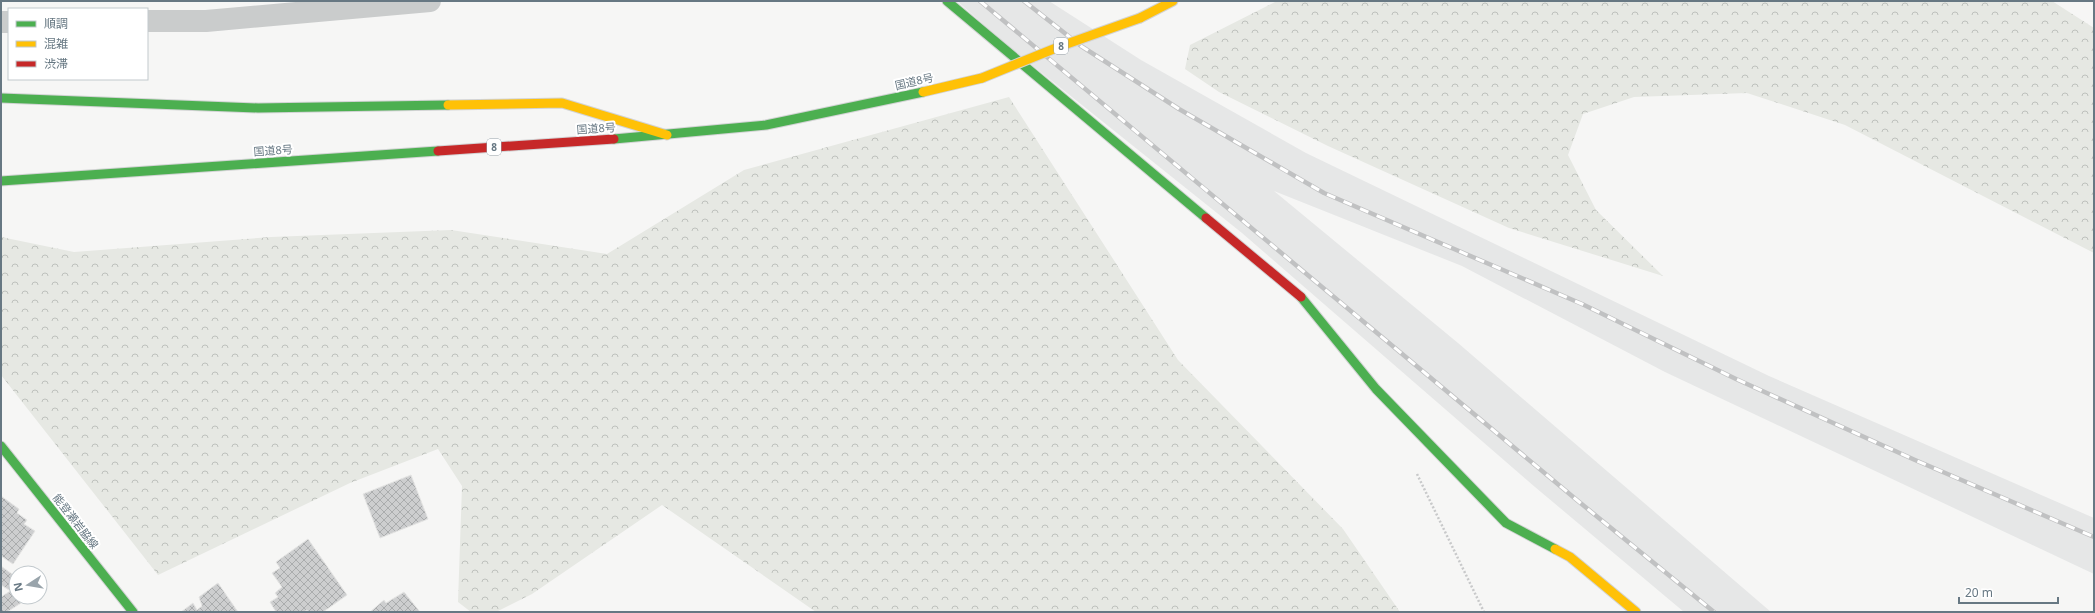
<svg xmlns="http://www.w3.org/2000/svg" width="2095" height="613" font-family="'Noto Sans','Noto Sans JP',sans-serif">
	<defs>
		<pattern id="forest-crowns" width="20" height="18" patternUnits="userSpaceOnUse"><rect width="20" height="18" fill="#e6e8e3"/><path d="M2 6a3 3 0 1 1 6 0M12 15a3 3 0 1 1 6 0" fill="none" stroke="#bec1bd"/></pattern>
		<pattern id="building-cross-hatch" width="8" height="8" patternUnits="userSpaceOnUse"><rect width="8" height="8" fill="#cdcecf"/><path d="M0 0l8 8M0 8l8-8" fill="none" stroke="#aaacad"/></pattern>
	</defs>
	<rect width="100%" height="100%" fill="#f6f6f5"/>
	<path fill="#e6e7e7" d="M957,1H1049L1141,60L1306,153L1769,376L2094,518V574L1665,372L1462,266L1274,191L1458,343L1771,612H1684L1535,487L1242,233L1007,45Z"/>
	<path fill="url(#forest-crowns)" d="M1277,1H2052L2094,28V253L1845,125L1747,93L1634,97L1583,114L1568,155L1596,210L1663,276L1509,228L1328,146L1219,92L1185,69L1190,45Z
		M1009,97L1178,360L1343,529L1400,612H816L662,505L532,594L496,612H471L458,602L462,486L438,449L350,483L158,575L1,375V237L74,252L271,237L451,230L607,254L744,170Z"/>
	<path fill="url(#building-cross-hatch)" stroke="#e5e5e4" d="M411,475L428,519L380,538L363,494Z
		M1,496L19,509L17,513L27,520L24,524L35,531L13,564L1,556Z
		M308,539L347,595L323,612H308L307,610L304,612H276L270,602L278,597L275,593L282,587L272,573L280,568L276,562Z
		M1,566L16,577L9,590L1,585Z
		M218,583L238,612H181L193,603L197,610L202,606L199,597Z
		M15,588L16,597H22L18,599L21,603L7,612H1V597Z
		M404,592L420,612H370L384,600L386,603Z"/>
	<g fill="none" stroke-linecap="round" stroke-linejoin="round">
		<g stroke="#d2d3d4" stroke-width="11">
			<path id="fast" d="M947,1L1206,218
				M1,98L258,108L448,105
				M614,139L766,125L923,92
				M1,181L438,151
				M1301,297L1376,389L1506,523L1555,549
				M1,446L133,612"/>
		</g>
		<g stroke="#d2d3d4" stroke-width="11">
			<path id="slow" d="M1140,18L1173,1
				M923,92L982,78
				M448,105L562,103L667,135
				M1555,549L1570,557L1636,612"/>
		</g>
		<g stroke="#d2d3d4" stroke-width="11">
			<path id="jam" d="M438,151L614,139
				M1206,218L1301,297"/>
		</g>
		<path stroke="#c8c9ca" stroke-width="2.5" stroke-dasharray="2 2" stroke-linecap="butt" d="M1417,474L1484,612"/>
		<path stroke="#cacccc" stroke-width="22" d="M147,21H206L430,1
			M1,22H9"/>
		<use href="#fast" stroke="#4caf50" stroke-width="9"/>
		<use href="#slow" stroke="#ffc107" stroke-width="9"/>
		<use href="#jam" stroke="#c62828" stroke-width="9"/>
		<g stroke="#c0c1c2" stroke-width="4.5">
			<path id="rail" d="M980,1L1578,501L1714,612
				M1024,1L1081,46L1179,109L1324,193L1582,304L1736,379L1915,460L2094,537"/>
		</g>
		<use href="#rail" stroke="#fff" stroke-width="3" stroke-dasharray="9" stroke-linecap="butt"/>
		<g stroke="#d2d3d3" stroke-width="11" stroke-linecap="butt">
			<path id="slow-bridge" d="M982,78L1061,46L1140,18"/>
		</g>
		<use href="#slow-bridge" stroke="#ffc107" stroke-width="9"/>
	</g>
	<g text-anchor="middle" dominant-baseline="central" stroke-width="4" stroke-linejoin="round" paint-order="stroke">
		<g fill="#fff" stroke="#95a0a8" stroke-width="1">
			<rect x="1054" y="38" width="14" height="16" rx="3"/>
			<rect x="487" y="139" width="14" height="16" rx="3"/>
		</g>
		<g font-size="10" font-weight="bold" fill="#677883">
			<text x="1061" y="46">8</text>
			<text x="494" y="147">8</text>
		</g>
		<g font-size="11" fill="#677883" stroke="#fff">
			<text transform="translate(914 81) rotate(-13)">国道8号</text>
			<text transform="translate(596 128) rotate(-4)">国道8号</text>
			<text transform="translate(273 150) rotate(-4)">国道8号</text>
			<text transform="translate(76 521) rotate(52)">能登瀬岩脇線</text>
		</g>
	</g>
	<rect width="2095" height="613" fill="none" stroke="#677883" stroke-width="4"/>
	<rect x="8" y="8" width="140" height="72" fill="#ffffff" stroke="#c2c9cd"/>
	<rect x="16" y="21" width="20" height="6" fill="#4caf50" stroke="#c2c9cd"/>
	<text x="44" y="28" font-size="12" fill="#677883">順調</text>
	<rect x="16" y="41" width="20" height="6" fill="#ffc107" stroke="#c2c9cd"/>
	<text x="44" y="48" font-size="12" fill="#677883">混雑</text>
	<rect x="16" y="61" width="20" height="6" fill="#c62828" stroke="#c2c9cd"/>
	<text x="44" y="68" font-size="12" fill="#677883">渋滞</text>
	<g transform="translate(28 585) rotate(258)"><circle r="19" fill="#ffffff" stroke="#c2c9cd"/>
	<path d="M0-3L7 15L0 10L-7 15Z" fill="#99a4ab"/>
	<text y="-6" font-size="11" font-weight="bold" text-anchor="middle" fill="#677883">N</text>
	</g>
	<path d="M1959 597v6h99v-6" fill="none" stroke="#677883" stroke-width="2"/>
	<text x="1965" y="597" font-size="12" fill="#677883" stroke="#ffffff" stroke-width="3" paint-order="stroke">20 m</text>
</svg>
